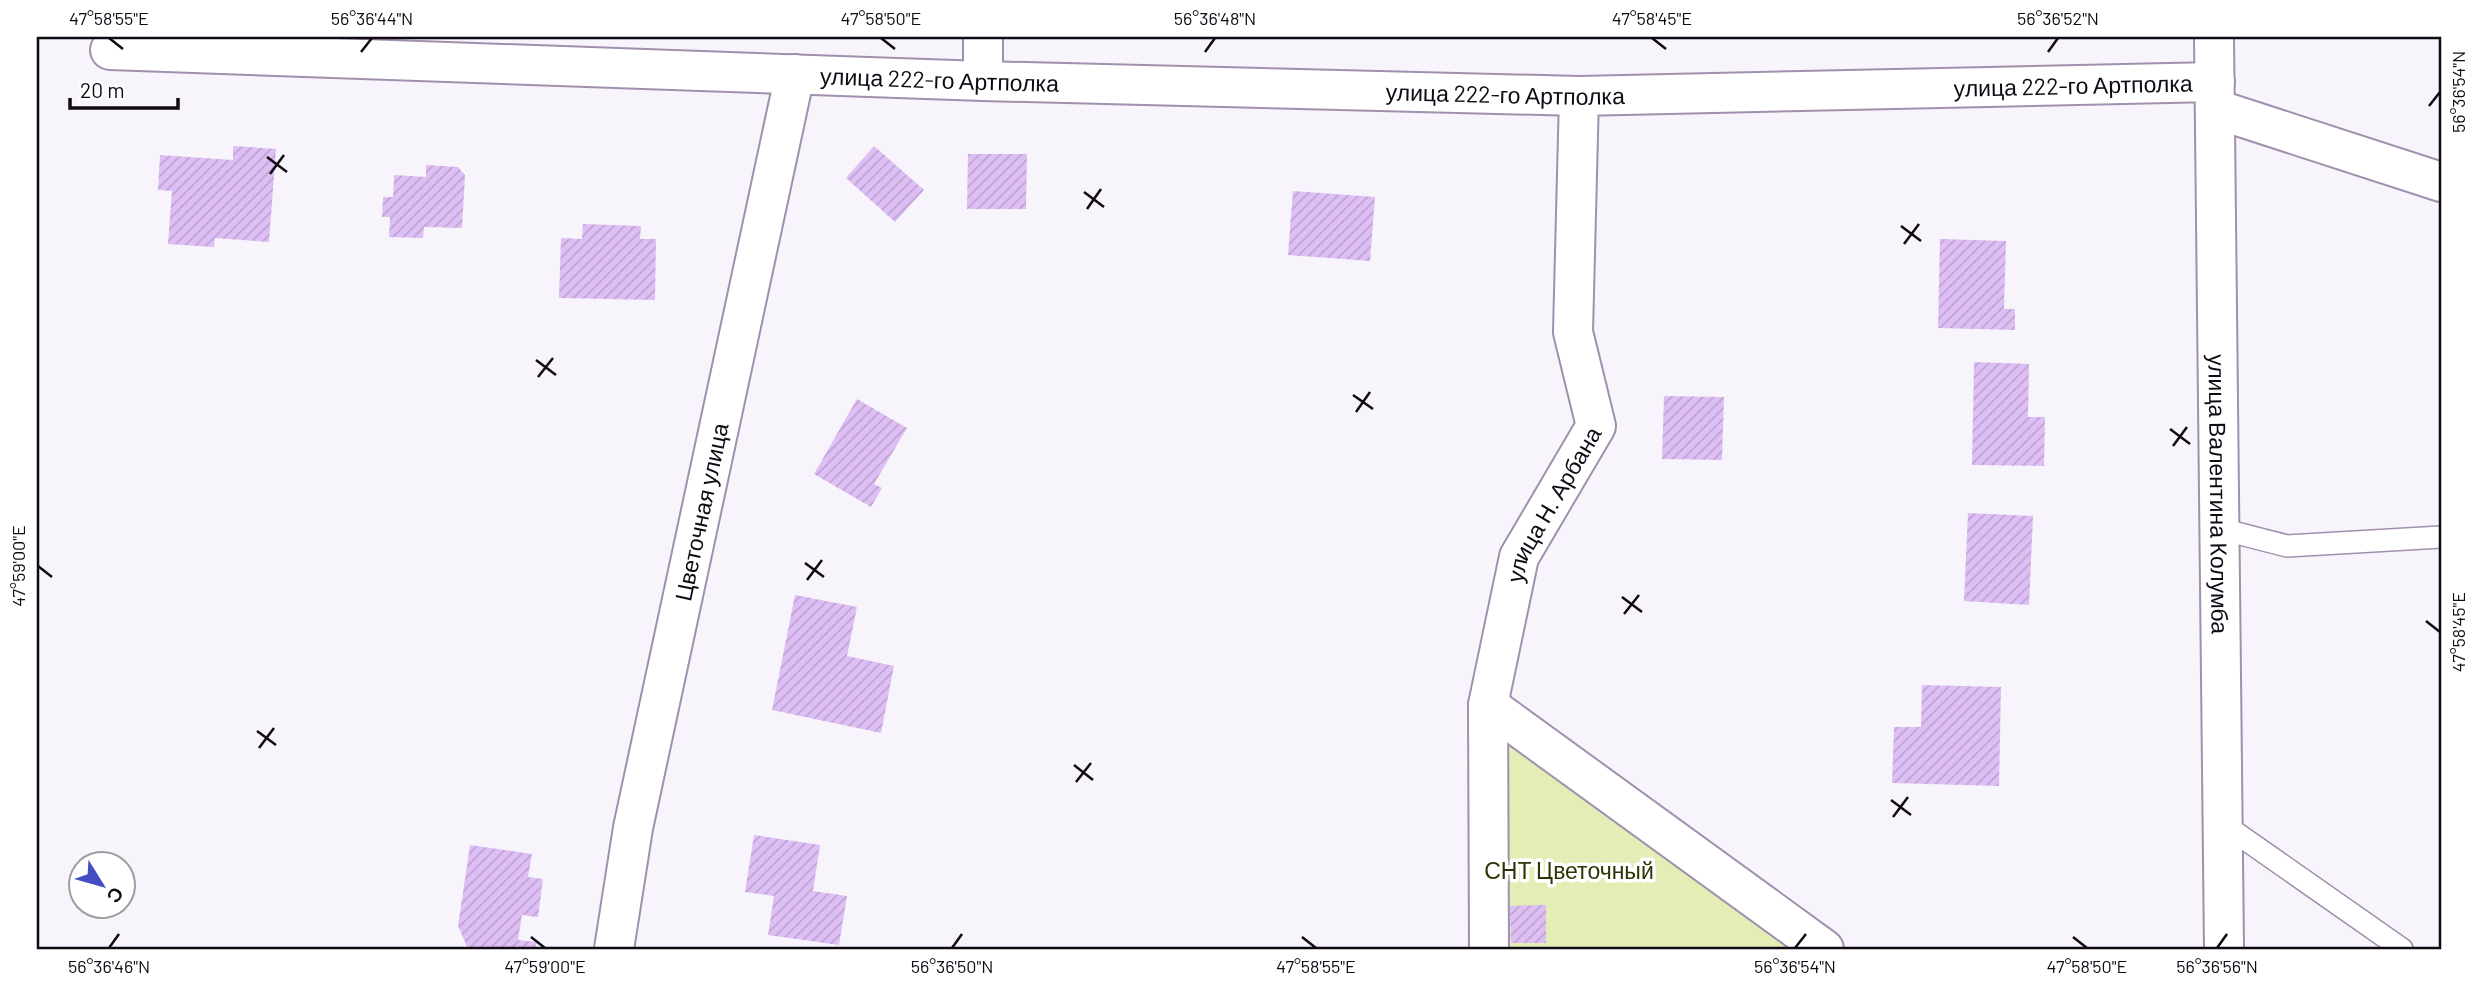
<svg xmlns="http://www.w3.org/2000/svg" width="2478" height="986" font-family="Barlow,sans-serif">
	<defs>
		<pattern id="building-hatch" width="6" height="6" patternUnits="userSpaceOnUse" patternTransform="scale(1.75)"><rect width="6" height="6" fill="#debff5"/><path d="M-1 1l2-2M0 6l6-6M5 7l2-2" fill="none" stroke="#bda3d1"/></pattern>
	</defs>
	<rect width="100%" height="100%" fill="#f8f4fb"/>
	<path fill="#e5edb7" d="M1488,705L1793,949H1489Z"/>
	<path fill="url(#building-hatch)" d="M233,146L276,149L269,242L215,238L214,247L168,244L172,191L158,190L160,155L233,160Z
		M874,146L924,190L895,222L846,178Z
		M968,154H1027L1026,209H967Z
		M426,165L458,167L465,175L462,228L424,227L423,238L389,237L390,217H382L383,197H393L394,175L426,177Z
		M1293,191L1375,197L1370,261L1288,255Z
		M583,224L641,226L640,239H656L655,300L559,298L561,238L582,239Z
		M1940,239L2006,241L2004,309H2015V330L1938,328Z
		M1974,362L2029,364L2028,417H2045L2044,466L1972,465Z
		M1664,396L1724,397L1722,460L1662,459Z
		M857,399L907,428L874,484L882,488L871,507L814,474Z
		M1968,513L2033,516L2029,605L1964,601Z
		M795,595L857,607L847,656L894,666L881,733L772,710Z
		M1922,685L2001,687L1999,786L1892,783L1894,727H1921Z
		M754,835L820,845L813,891L847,896L839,945L768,935L774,896L745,892Z
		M470,845L532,854L528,877L543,879L538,917L522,915L518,940L536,942L535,949H468L458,926Z
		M1546,905V943H1511L1510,906Z"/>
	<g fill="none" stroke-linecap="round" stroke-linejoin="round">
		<g stroke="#a090ad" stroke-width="24">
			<path id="service" d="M2217,528L2287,546L2441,537
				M2222,823L2402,949"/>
		</g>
		<g stroke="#a090ad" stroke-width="42">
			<g id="minor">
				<path d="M983,37V81"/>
				<path id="s1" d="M2214,37L2224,949"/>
				<path id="s2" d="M110,50L983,81L1579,96L2215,82"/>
				<path d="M2216,109L2441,182"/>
				<path d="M1488,705L1824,949"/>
				<path id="s3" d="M614,949L633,828L795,74"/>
				<path id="s4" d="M1489,949L1488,705L1519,557L1596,426L1573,332L1579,96"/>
			</g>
		</g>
		<use href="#service" stroke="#fff" stroke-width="21"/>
		<use href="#minor" stroke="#fff" stroke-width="38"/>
	</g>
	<path fill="none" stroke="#100a15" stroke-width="2.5" d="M109,38L123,49M881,38L895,49M1652,38L1666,49M361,52L372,38M1205,52L1215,38M2048,52L2058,38M2429,106L2440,92M267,157L287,172M270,174L284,155M1084,192L1104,207M1087,209L1101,189M1901,226L1921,241M1904,244L1919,224M536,360L556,375M538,377L553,358M1353,395L1373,409M1356,412L1370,392M2170,429L2190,444M2173,446L2187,427M805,563L824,577M38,566L52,577M807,580L822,560M1622,597L1642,612M1624,614L1639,595M2426,621L2440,632M257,731L276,745M259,748L274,728M1074,765L1093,780M1076,782L1091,763M1891,800L1911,815M1893,817L1908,797M531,937L545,948M1302,937L1316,948M2073,937L2087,948M109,948L119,934M952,948L962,934M1795,948L1806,934M2217,948L2227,934"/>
	<g text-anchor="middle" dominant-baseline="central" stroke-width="7" stroke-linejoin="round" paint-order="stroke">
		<g font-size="23" fill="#100a15" stroke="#fff">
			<text stroke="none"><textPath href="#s2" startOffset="830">улица 222-го Артполка</textPath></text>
			<text stroke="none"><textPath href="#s2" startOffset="1964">улица 222-го Артполка</textPath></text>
			<text stroke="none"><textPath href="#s2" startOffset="1396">улица 222-го Артполка</textPath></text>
			<text stroke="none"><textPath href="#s1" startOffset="457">улица Валентина Колумба</textPath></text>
			<text stroke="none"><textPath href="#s4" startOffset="457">улица Н. Арбана</textPath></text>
			<text stroke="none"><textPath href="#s3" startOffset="446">Цветочная улица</textPath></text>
		</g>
		<g font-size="23" fill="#303404" stroke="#fff">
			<text x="1569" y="870">СНТ Цветочный</text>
		</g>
	</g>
	<rect width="2478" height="986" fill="none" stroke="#ffffff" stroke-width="77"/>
	<g transform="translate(102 885) rotate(127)"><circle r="33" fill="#ffffff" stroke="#9f9da1" stroke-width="2"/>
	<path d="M0-5L12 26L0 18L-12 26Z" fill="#454dc2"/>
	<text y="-10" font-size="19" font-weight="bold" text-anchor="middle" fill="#100a15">С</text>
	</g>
	<path d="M70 98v10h108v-10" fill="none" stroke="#100a15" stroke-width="3.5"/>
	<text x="80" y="98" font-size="21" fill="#100a15" stroke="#ffffff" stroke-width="5" paint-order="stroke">20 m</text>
	<rect x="38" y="38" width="2402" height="910" fill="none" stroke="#100a15" stroke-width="2.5"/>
	<g font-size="18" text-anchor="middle" fill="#100a15">
		<text x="109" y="25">47°58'55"E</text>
		<text x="372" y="25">56°36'44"N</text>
		<text x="881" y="25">47°58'50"E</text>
		<text x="1215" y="25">56°36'48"N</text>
		<text x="1652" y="25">47°58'45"E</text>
		<text x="2058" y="25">56°36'52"N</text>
		<text transform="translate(2459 92) rotate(-90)" y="6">56°36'54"N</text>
		<text transform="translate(19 566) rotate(-90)" y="6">47°59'00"E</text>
		<text transform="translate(2459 632) rotate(-90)" y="6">47°58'45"E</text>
		<text x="109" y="973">56°36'46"N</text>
		<text x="545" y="973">47°59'00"E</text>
		<text x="952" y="973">56°36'50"N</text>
		<text x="1316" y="973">47°58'55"E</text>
		<text x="1795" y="973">56°36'54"N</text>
		<text x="2087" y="973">47°58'50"E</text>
		<text x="2217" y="973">56°36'56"N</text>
	</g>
</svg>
